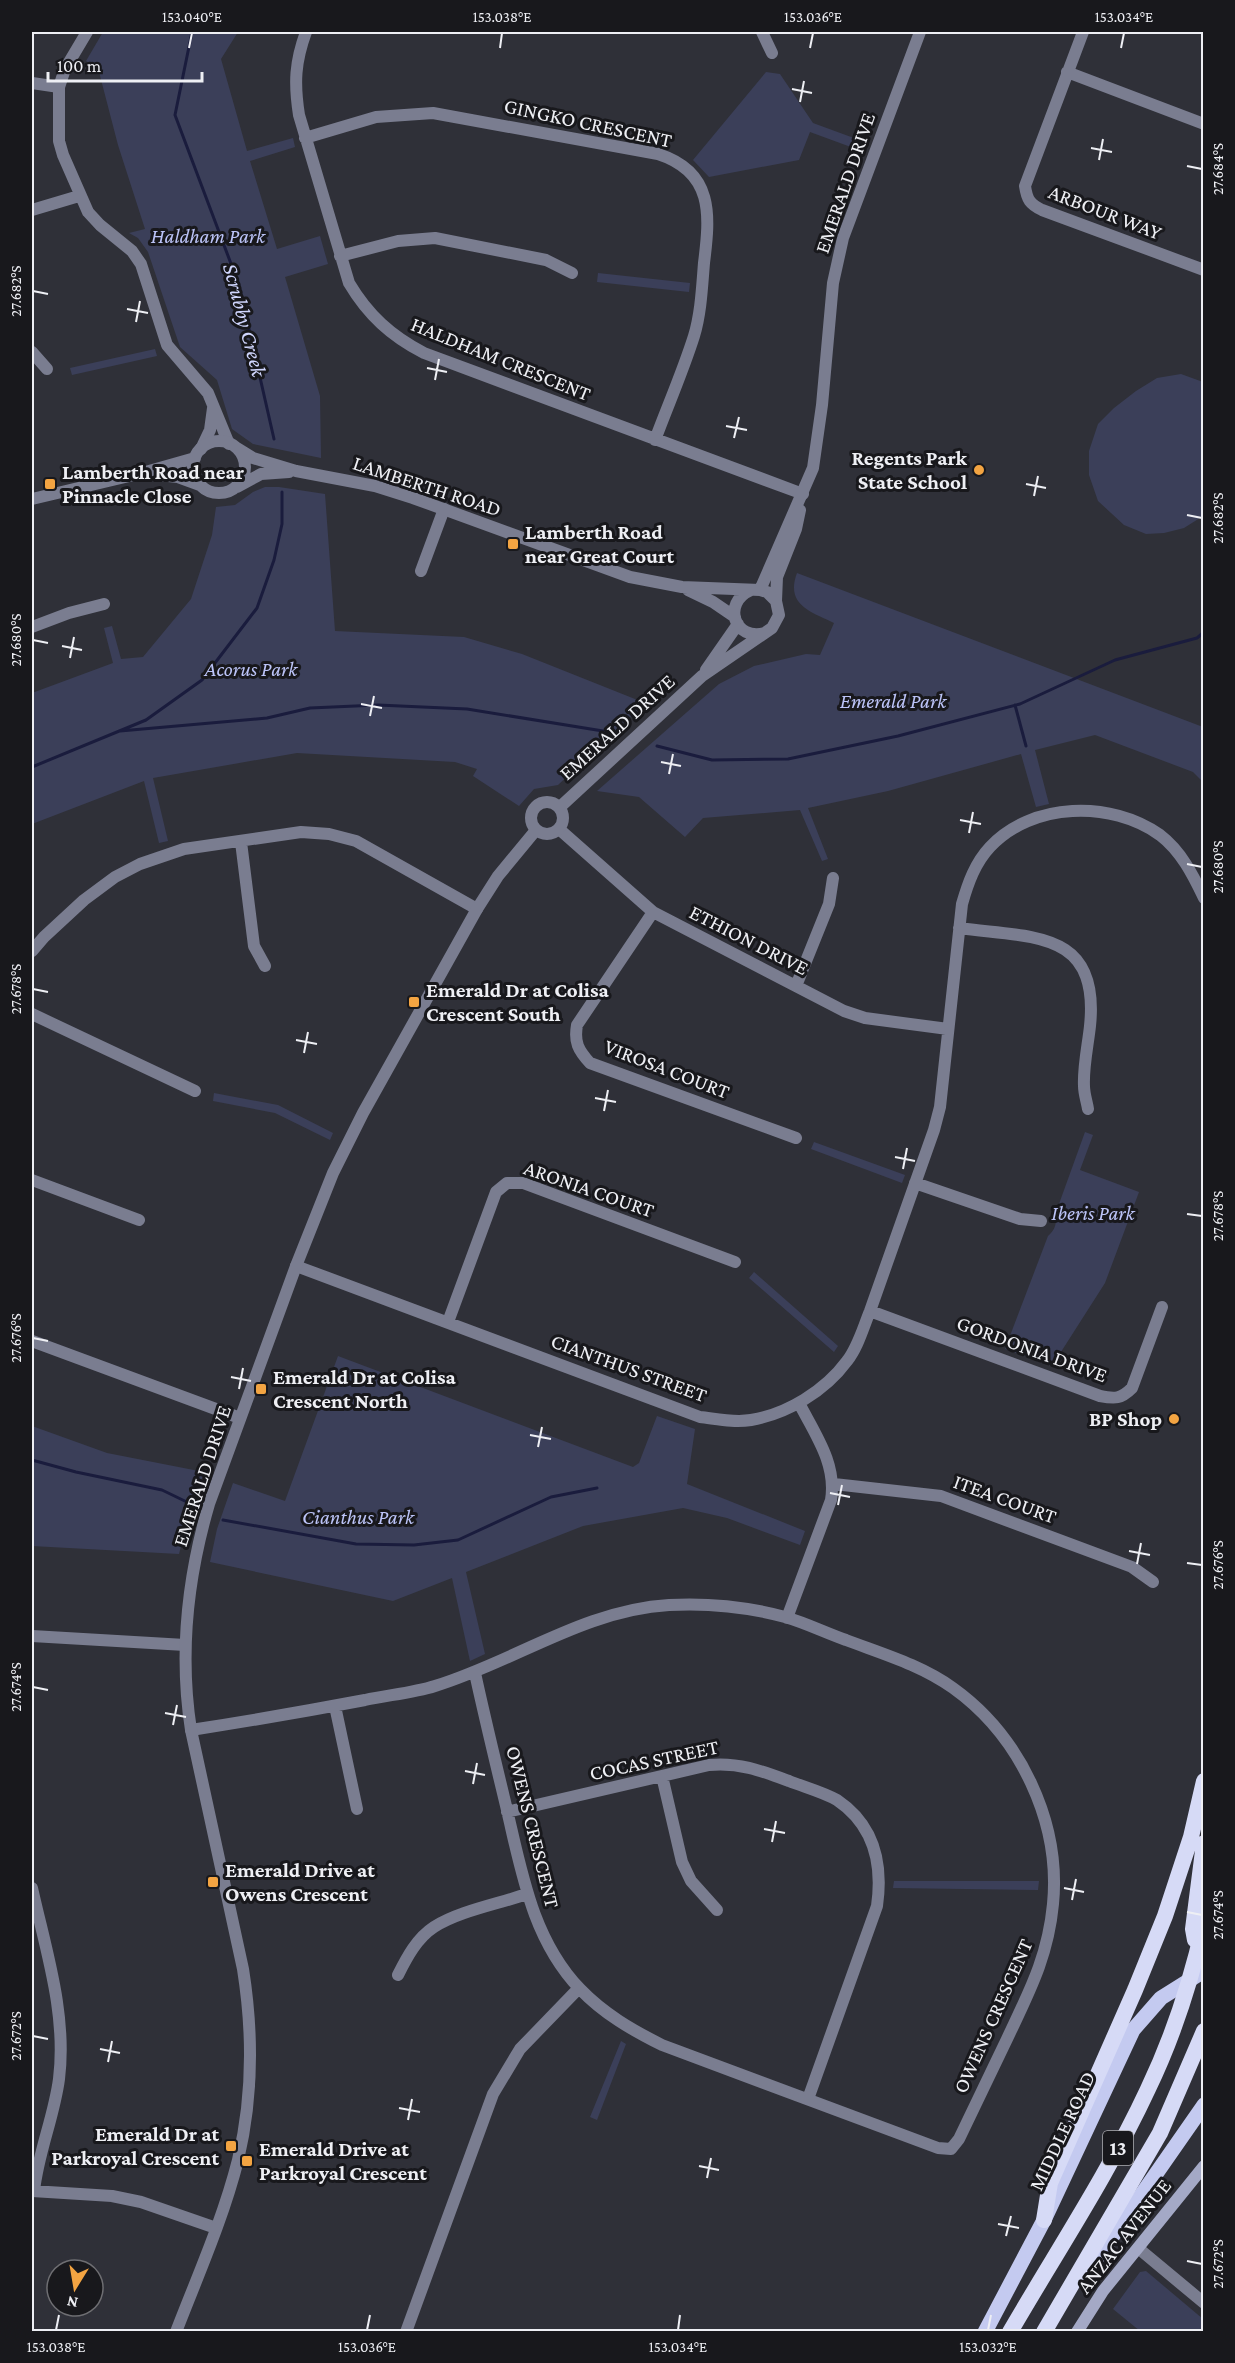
<svg xmlns="http://www.w3.org/2000/svg" width="1235" height="2363" font-family="'Crimson Pro',serif">
	<rect width="100%" height="100%" fill="#2f3038"/>
	<path fill="#3b3f59" d="M103,32H238L221,59L247,151L293,138L295,147L250,161L277,249L320,236L328,264L285,277L320,396L321,458L253,444L232,429L217,380L180,347L148,252L138,238L129,233L145,229L118,145L98,68L86,61Z
		M766,72L780,74L813,123L862,141L859,150L810,132L799,160L709,177L693,160Z
		M598,273L690,283L689,292L597,282Z
		M155,349L157,356L72,375L70,368Z
		M1181,374L1203,382V516L1184,528L1164,533L1146,534L1124,525L1098,501L1089,475V451L1098,424L1114,408L1136,391L1157,378Z
		M265,487H279L325,494L335,631L464,637L522,654L645,703L558,785L534,789L519,806L473,776L477,769L455,762L297,753L153,778L168,841L159,843L144,781L32,824V693L113,663L104,628L112,626L121,659L143,657L191,599L212,535L216,507L235,505L253,492Z
		M797,573L1203,727V782L1193,772L1095,735L1035,750L1049,804L1036,807L1021,754L888,791L808,808L828,859L822,861L800,810L703,818L685,837L639,797L597,791L719,684L754,666L806,654L820,655L834,623C811,612 785,605 797,573Z
		M214,1093L278,1105L333,1133L330,1140L275,1113L213,1101Z
		M1085,1132L1093,1135L1080,1170L1139,1192L1105,1283L1052,1366L1005,1349L1048,1236C1055,1230 1057,1224 1055,1215Z
		M814,1142L905,1175L902,1183L811,1149Z
		M754,1272L838,1346L834,1352L749,1278Z
		M338,1356L633,1467L639,1463L657,1416L695,1429L687,1484L805,1531L800,1545L727,1518L683,1508L583,1526L466,1572L485,1654L470,1661L452,1578L393,1601L210,1562L217,1529L233,1483L285,1501Z
		M32,1426L107,1453L204,1472L186,1526L179,1554L32,1546Z
		M894,1881H1039L1038,1890L893,1888Z
		M621,2041L626,2044L597,2120L590,2117Z
		M1146,2271L1203,2319V2331H1140L1113,2309L1140,2272Z"/>
	<g fill="none" stroke-linecap="round" stroke-linejoin="round">
		<path stroke="#1a1c3d" stroke-width="3" d="M192,32L175,115L239,285L274,439
			M1015,705L1026,746
			M120,731L267,718L310,708L378,705L467,709L603,731
			M657,746L712,760L788,759L898,736L1020,704L1115,660L1197,638L1204,632
			M32,767L146,720L202,680L257,608L274,560L282,524V492
			M32,1460L76,1472L162,1490L191,1504
			M223,1520L356,1544L414,1545L458,1540L551,1497L597,1488"/>
		<path stroke="#7a7d90" stroke-width="12" d="M87,32L65,69L59,87V141L63,155L88,212L100,225L132,251L141,264L167,345L208,393L229,444
			M306,32C295,62 294,83 299,115L349,283C368,315 391,336 424,353L803,494
			M762,32L772,53
			M1083,32L1025,186C1027,200 1030,204 1042,210L1204,270
			M1067,72L1204,124
			M32,83L59,87
			M305,138L376,117L433,113L658,154C714,172 710,215 704,263C702,287 701,313 694,336C683,371 668,405 655,440
			M32,210L79,196
			M340,256L398,241L435,238L546,260L572,273
			M32,352L47,369
			M201,449L210,430L213,408
			M421,571L444,509
			M32,627L69,613L104,604
			M559,829L653,912L844,1011L865,1018L948,1029
			M241,842L254,946L265,966
			M653,912L577,1025C574,1042 578,1050 590,1063L796,1138
			M959,928C1031,938 1100,929 1090,1026C1088,1045 1083,1067 1084,1086C1084,1094 1087,1102 1088,1109
			M32,951L44,937L84,900L115,877L140,864L184,849L301,832L329,834L356,841L477,909
			M796,986L829,904L833,878
			M32,1014L195,1091
			M32,1180L139,1220
			M915,1183L1020,1219L1041,1221
			M296,1266L700,1417C717,1419 734,1423 751,1420C787,1414 825,1391 847,1361C858,1347 863,1328 870,1311L934,1130L940,1107L962,904C968,883 975,863 990,847C1032,802 1111,800 1160,835C1181,851 1193,875 1204,898
			M870,1311L1100,1396C1115,1399 1121,1399 1132,1388L1162,1307
			M448,1322L496,1192L507,1183H523L735,1262
			M32,1341L240,1418
			M834,1484L941,1496L1132,1567L1153,1582
			M787,1618L831,1500C837,1464 815,1434 799,1403
			M32,1636L185,1645
			M335,1706L357,1809
			M191,1730C249,1721 307,1711 365,1700C388,1695 413,1693 435,1686C514,1662 584,1610 669,1605C707,1603 748,1607 785,1617C806,1623 826,1633 846,1640C883,1654 921,1665 953,1688C1020,1736 1061,1822 1053,1904C1048,1957 1029,1992 1007,2039C991,2072 975,2106 959,2139L951,2149L938,2148L662,2045C632,2030 604,2014 580,1989C533,1940 522,1874 507,1810C496,1764 485,1719 475,1673
			M662,1776L682,1862L691,1881L717,1910
			M507,1812L709,1765C739,1762 762,1771 789,1781C804,1787 823,1792 837,1800C874,1825 883,1864 877,1906L808,2099
			M32,1888C46,1951 67,2014 59,2079C54,2117 38,2153 34,2191
			M398,1975C407,1957 417,1938 434,1927C459,1911 498,1904 527,1894
			M32,2191L112,2196L141,2202L216,2228
			M1138,2248L1204,2303
			M406,2332L493,2094L520,2049L579,1988"/>
		<path stroke="#7a7d90" stroke-width="12" d="M193 467a26 26 0 1 1 52 0a26 26 0 1 1-52 0Z
			M237,448L253,458L296,471L375,486L413,498L630,577L682,587L760,590L767,592L776,601
			M149,474L178,477L200,485
			M237,487L261,474L289,472
			M32,499L142,473L195,458
			M688,590L713,602L735,617
			M751,590C721,603 735,642 765,633
			M760,590L813,468L822,405L833,283L843,238L920,32
			M706,670L738,624
			M531 818a16 16 0 1 1 32 0a16 16 0 1 1-32 0Z
			M560,807L702,676L772,628L779,615L776,601L777,577L796,529L800,510
			M176,2332C198,2275 223,2219 238,2160C253,2097 253,2032 243,1969L191,1730C179,1653 187,1579 209,1504L296,1266L333,1173L363,1113L477,909L498,876L536,830"/>
		<path stroke="#a4a9c6" stroke-width="12" d="M1077,2332L1103,2291L1204,2166"/>
		<path stroke="#c4caf0" stroke-width="15" d="M1082,2272L1098,2257L1204,2105
			M985,2332L1044,2220L1133,2030L1161,1998L1204,1971"/>
		<path stroke="#d6daf6" stroke-width="16" d="M1195,1940L1193,1929L1204,1843
			M1044,2220L1050,2183L1135,1990L1165,1916L1191,1837L1204,1781
			M1010,2332C1057,2251 1109,2173 1148,2089C1173,2037 1191,1981 1204,1924
			M1044,2332L1160,2133L1204,2031"/>
	</g>
	<path fill="none" stroke="#eeeff4" stroke-width="2" d="M189,48L192,33M500,48L502,33M810,48L813,33M1121,48L1124,33M792,89L812,93M800,102L804,81M1091,148L1112,152M1099,160L1103,139M1187,166L1202,169M33,291L48,294M127,309L148,313M136,322L140,301M427,368L447,372M435,380L439,359M726,426L747,430M734,438L739,417M1026,484L1046,488M1034,496L1038,476M1187,515L1202,518M33,640L48,643M62,646L82,650M70,658L74,637M361,704L382,708M370,716L374,696M661,762L681,766M669,774L673,754M960,820L981,824M969,833L973,812M1187,864L1202,867M33,989L48,992M296,1040L317,1044M304,1053L308,1032M595,1098L616,1102M604,1111L608,1090M895,1157L915,1161M903,1169L907,1148M1187,1214L1202,1216M33,1338L48,1341M231,1377L251,1381M239,1389L243,1368M530,1435L551,1439M538,1447L542,1427M830,1493L850,1497M838,1505L842,1485M1129,1551L1150,1555M1187,1563L1202,1565M1137,1564L1141,1543M33,1687L48,1690M165,1713L186,1717M173,1725L177,1705M465,1771L485,1775M473,1784L477,1763M764,1829L785,1833M772,1842L776,1821M1064,1888L1084,1892M1072,1900L1076,1879M1187,1912L1202,1915M33,2036L48,2039M100,2049L120,2053M108,2062L112,2041M399,2108L420,2112M408,2120L412,2099M699,2166L719,2170M707,2178L711,2158M998,2224L1019,2228M1006,2236L1011,2216M1187,2261L1202,2264M56,2330L59,2315M367,2330L370,2315M678,2330L680,2315M988,2330L991,2315"/>
	<g fill="#f3a442" stroke="#18181c" stroke-width="2">
		<circle cx="979" cy="470" r="6"/>
		<rect x="44" y="478" width="12" height="12" rx="3"/>
		<rect x="507" y="538" width="12" height="12" rx="3"/>
		<rect x="408" y="996" width="12" height="12" rx="3"/>
		<rect x="255" y="1383" width="12" height="12" rx="3"/>
		<circle cx="1174" cy="1419" r="6"/>
		<rect x="207" y="1876" width="12" height="12" rx="3"/>
		<rect x="225" y="2140" width="12" height="12" rx="3"/>
		<rect x="241" y="2155" width="12" height="12" rx="3"/>
	</g>
	<g text-anchor="middle" dominant-baseline="central" stroke-width="6" stroke-linejoin="round" paint-order="stroke">
		<rect fill="#18181c" stroke="#aeaeb3" stroke-width="1.5" x="1103" y="2131" width="30" height="34" rx="4.5"/>
		<g font-size="20" font-weight="bold" fill="#eeeff4">
			<text x="1118" y="2148">13</text>
		</g>
		<g font-size="21" fill="#eeeff4" stroke="#18181c">
			<text transform="translate(588 123) rotate(12)">GINGKO CRESCENT</text>
			<text transform="translate(845 183) rotate(-71)">EMERALD DRIVE</text>
			<text transform="translate(1105 212) rotate(21)">ARBOUR WAY</text>
			<text transform="translate(501 359) rotate(22)">HALDHAM CRESCENT</text>
			<text transform="translate(427 486) rotate(18)">LAMBERTH ROAD</text>
			<text transform="translate(617 727) rotate(-42)">EMERALD DRIVE</text>
			<text transform="translate(749 940) rotate(27)">ETHION DRIVE</text>
			<text transform="translate(667 1069) rotate(21)">VIROSA COURT</text>
			<text transform="translate(589 1189) rotate(19)">ARONIA COURT</text>
			<text transform="translate(1032 1349) rotate(20)">GORDONIA DRIVE</text>
			<text transform="translate(629 1368) rotate(20)">CIANTHUS STREET</text>
			<text transform="translate(202 1476) rotate(-72)">EMERALD DRIVE</text>
			<text transform="translate(1005 1499) rotate(20)">ITEA COURT</text>
			<text transform="translate(654 1760) rotate(-12)">COCAS STREET</text>
			<text transform="translate(533 1827) rotate(76)">OWENS CRESCENT</text>
			<text transform="translate(993 2016) rotate(-66)">OWENS CRESCENT</text>
			<text transform="translate(1062 2131) rotate(-65)">MIDDLE ROAD</text>
			<text transform="translate(1124 2236) rotate(-52)">ANZAC AVENUE</text>
		</g>
		<g font-size="21" font-style="italic" fill="#bcc4f8" stroke="#18181c">
			<text x="208" y="236">Haldham Park</text>
			<text x="251" y="669">Acorus Park</text>
			<text x="893" y="701">Emerald Park</text>
			<text x="1093" y="1213">Iberis Park</text>
			<text x="358" y="1517">Cianthus Park</text>
		</g>
		<g font-size="21" font-weight="bold" fill="#eeeff4" stroke="#18181c" text-anchor="start">
			<text x="967" y="458" text-anchor="end">Regents Park<tspan x="967" dy="24">State School</tspan></text>
			<text x="62" y="472">Lamberth Road near<tspan x="62" dy="24">Pinnacle Close</tspan></text>
			<text x="525" y="532">Lamberth Road<tspan x="525" dy="24">near Great Court</tspan></text>
			<text x="426" y="990">Emerald Dr at Colisa<tspan x="426" dy="24">Crescent South</tspan></text>
			<text x="273" y="1377">Emerald Dr at Colisa<tspan x="273" dy="24">Crescent North</tspan></text>
			<text x="1162" y="1419" text-anchor="end">BP Shop</text>
			<text x="225" y="1870">Emerald Drive at<tspan x="225" dy="24">Owens Crescent</tspan></text>
			<text x="219" y="2134" text-anchor="end">Emerald Dr at<tspan x="219" dy="24">Parkroyal Crescent</tspan></text>
			<text x="259" y="2149">Emerald Drive at<tspan x="259" dy="24">Parkroyal Crescent</tspan></text>
		</g>
		<g font-size="22" font-style="italic" fill="#d0d6fe" stroke="#18181c">
			<text transform="translate(245 320) rotate(75)">Scrubby Creek</text>
		</g>
	</g>
	<rect width="1235" height="2363" fill="none" stroke="#18181c" stroke-width="66"/>
	<g transform="translate(75 2288) rotate(191)"><circle r="28" fill="#18181c" stroke="#6e6e72" stroke-width="1.5"/>
	<path d="M0-4.5L10 22L0 15L-10 22Z" fill="#f3a442"/>
	<text y="-9" font-size="16" font-weight="bold" text-anchor="middle" fill="#eeeff4">N</text>
	</g>
	<path d="M48 72v9h154v-9" fill="none" stroke="#eeeff4" stroke-width="3"/>
	<text x="57" y="72" font-size="18" fill="#eeeff4" stroke="#18181c" stroke-width="4.5" paint-order="stroke">100 m</text>
	<rect x="33" y="33" width="1169" height="2297" fill="none" stroke="#eeeff4" stroke-width="2"/>
	<g font-size="15" text-anchor="middle" fill="#eeeff4">
		<text x="192" y="22">153.040°E</text>
		<text x="502" y="22">153.038°E</text>
		<text x="813" y="22">153.036°E</text>
		<text x="1124" y="22">153.034°E</text>
		<text transform="translate(1218 169) rotate(-90)" y="5">27.684°S</text>
		<text transform="translate(16 291) rotate(-90)" y="5">27.682°S</text>
		<text transform="translate(1218 518) rotate(-90)" y="5">27.682°S</text>
		<text transform="translate(16 640) rotate(-90)" y="5">27.680°S</text>
		<text transform="translate(1218 867) rotate(-90)" y="5">27.680°S</text>
		<text transform="translate(16 989) rotate(-90)" y="5">27.678°S</text>
		<text transform="translate(1218 1216) rotate(-90)" y="5">27.678°S</text>
		<text transform="translate(16 1338) rotate(-90)" y="5">27.676°S</text>
		<text transform="translate(1218 1565) rotate(-90)" y="5">27.676°S</text>
		<text transform="translate(16 1687) rotate(-90)" y="5">27.674°S</text>
		<text transform="translate(1218 1915) rotate(-90)" y="5">27.674°S</text>
		<text transform="translate(16 2036) rotate(-90)" y="5">27.672°S</text>
		<text transform="translate(1218 2264) rotate(-90)" y="5">27.672°S</text>
		<text x="56" y="2352">153.038°E</text>
		<text x="367" y="2352">153.036°E</text>
		<text x="678" y="2352">153.034°E</text>
		<text x="988" y="2352">153.032°E</text>
	</g>
</svg>
